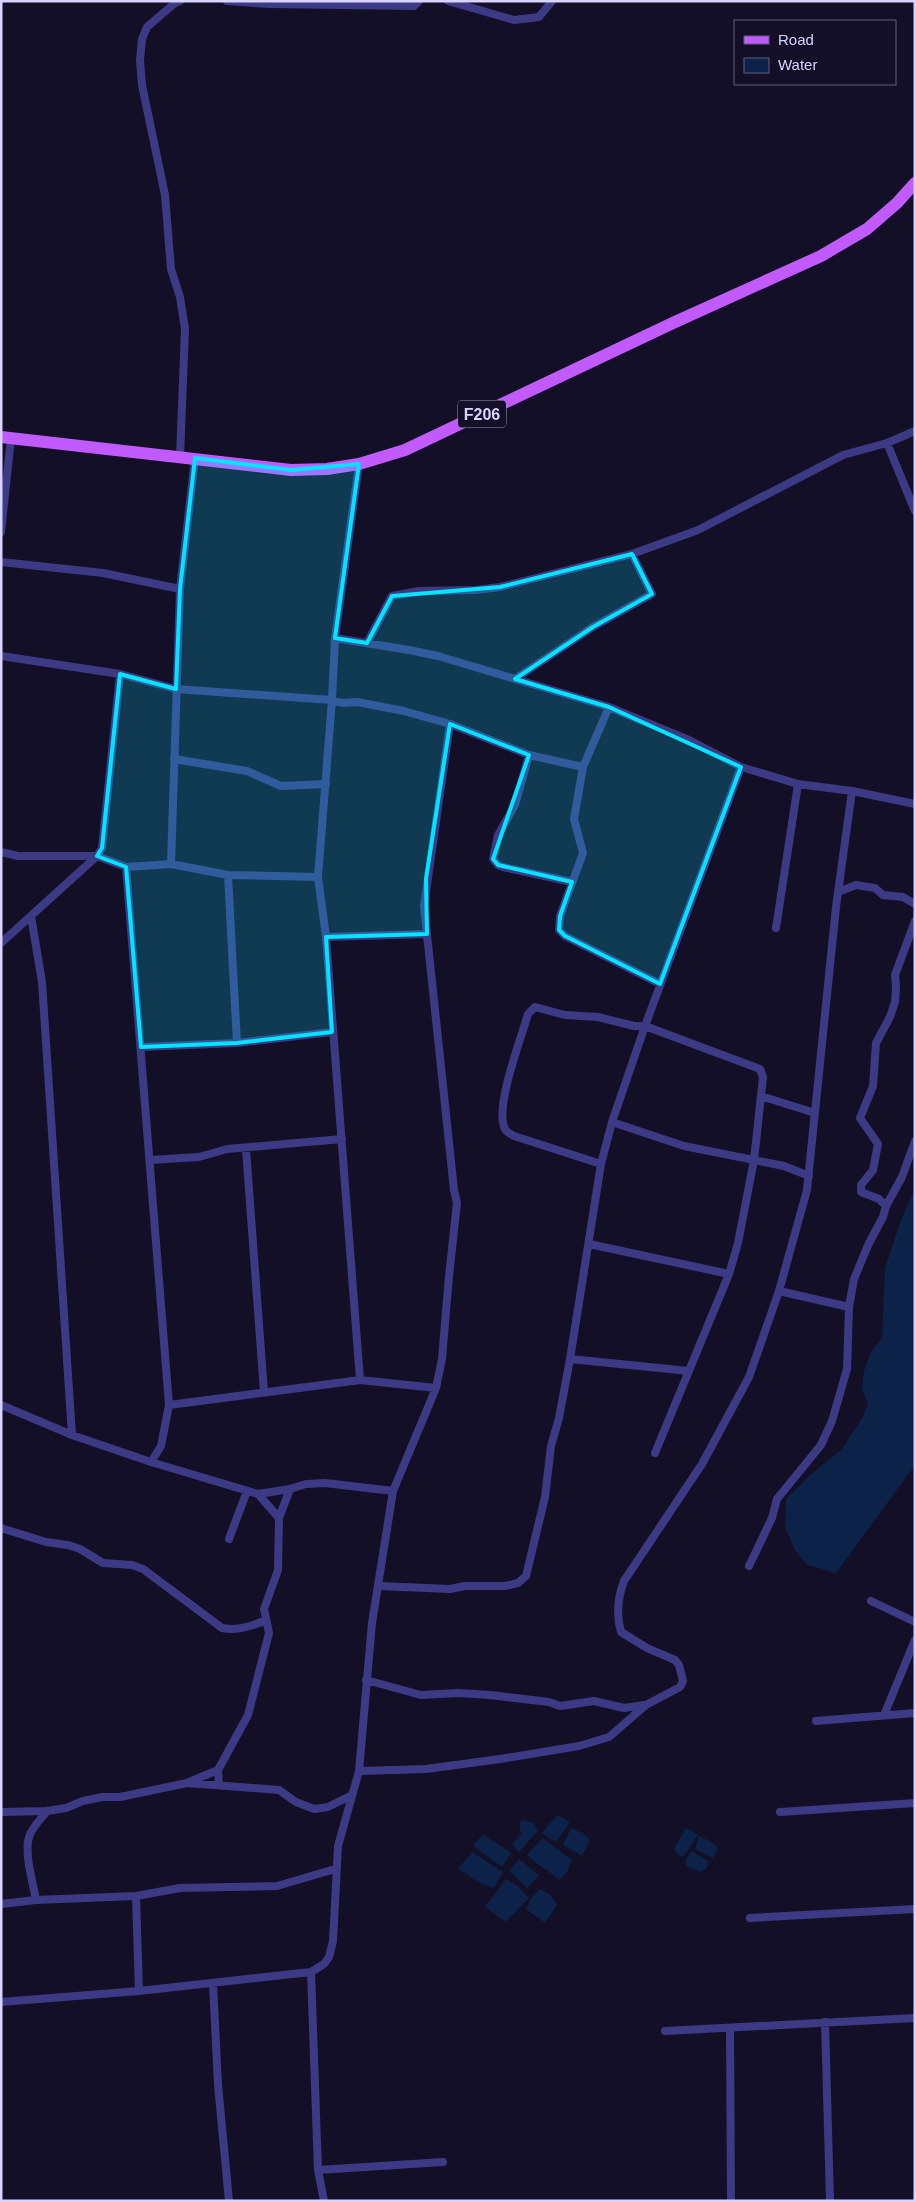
<svg xmlns="http://www.w3.org/2000/svg" width="916" height="2202" font-family="Helvetica,sans-serif">
	<rect width="100%" height="100%" fill="#130f26"/>
	<path fill="#0c2248" d="M915,1189V1465L836,1573L807,1565L795,1550L785,1527L786,1499L811,1474L842,1449L862,1418L868,1403L862,1390L864,1371L871,1352L882,1338L885,1268L901,1220Z
		M557,1815L570,1822L556,1842L542,1833Z
		M524,1820L533,1823L538,1830L519,1852L512,1844L521,1835L519,1823Z
		M571,1828L583,1833L590,1840L582,1856L563,1845Z
		M686,1828L698,1835L683,1857L677,1854L674,1849Z
		M483,1834L511,1853L502,1867L473,1846Z
		M699,1836L708,1840L718,1847L713,1858L695,1849Z
		M542,1838L572,1860L567,1872L559,1880C548,1870 537,1865 527,1855Z
		M692,1851L709,1862L706,1869L701,1872L686,1866L685,1861Z
		M472,1852L503,1872L494,1888L482,1884L458,1869Z
		M519,1859L539,1875L527,1888L509,1871Z
		M506,1879L518,1886L529,1898L506,1922L485,1907Z
		M540,1889L550,1894L557,1905L545,1923L526,1909L532,1897Z"/>
	<g fill="none" stroke-linecap="round" stroke-linejoin="round">
		<path stroke="#3d3a85" stroke-width="8" d="M180,1L175,3L147,27L142,39L140,60L142,85L165,195L171,269L180,297L185,329L180,457
			M227,1L270,4L414,6L419,1
			M448,1L514,20L539,17L552,1
			M887,443L915,511
			M359,464L335,638L332,700L318,877L326,937L360,1380
			M1,532L11,438
			M1,562L103,573L180,589
			M335,638L409,650L438,656L609,707L689,740L741,767L798,784L852,791L915,804
			M367,643L392,596L419,591L476,590L500,587L632,554L698,530L843,455L887,443L915,431
			M1,656L120,674L176,689L332,700L343,703L357,702L404,711L450,724L529,755L583,767
			M515,679L593,627L652,594L632,554
			M609,707L583,767L574,819L583,853L560,916L559,930L565,936L660,984
			M529,755L515,805L498,835L493,859L498,865L503,867L572,882
			M174,759L247,771L281,786L326,784
			M1,852L18,856H97L126,867L171,864L228,875L318,877
			M171,864L180,589L195,458
			M126,867L169,1405L161,1446L151,1462
			M228,875L237,1043
			M838,892L856,885L875,888L883,895L903,897L915,904
			M31,916L42,982L72,1435
			M776,928L798,784
			M326,937L427,934
			M1,943L97,856L102,848L120,674
			M141,1047L237,1043L332,1032
			M761,1096L815,1113
			M612,1122L684,1146L784,1166L809,1176
			M246,1149L264,1392
			M150,1160L199,1157L227,1149L342,1139
			M601,1164L514,1136C511,1134 507,1133 505,1129C494,1108 521,1039 528,1014L535,1007L565,1015L598,1017L634,1026H645L760,1069L763,1077L754,1160L738,1243L729,1274L655,1453
			M886,1206L879,1199L861,1192V1185L873,1170L878,1144L860,1118L873,1086L876,1043L890,1017L895,1002L896,987L895,975L915,921
			M589,1244L729,1274
			M779,1291L849,1307
			M570,1359L689,1371
			M1,1405L72,1435L151,1462L258,1494L290,1489L306,1484L325,1483L393,1491
			M169,1405L360,1380L436,1388
			M258,1494L279,1518
			M1,1528L46,1542L68,1545L80,1549L103,1563L132,1565L143,1569L222,1628C238,1631 252,1626 266,1620
			M229,1539L247,1491
			M749,1566L772,1518L777,1499L821,1445L832,1421L847,1369L849,1307L854,1279L869,1243L883,1217L886,1206L902,1177L915,1141
			M378,1586L450,1589L465,1586H505L518,1583L526,1576L545,1497L551,1446L559,1418L570,1359L601,1164L612,1122L645,1026L741,767
			M871,1601L915,1622
			M366,1680L421,1695L458,1693L490,1695L549,1702L560,1706L594,1701L624,1708L645,1705
			M884,1715L915,1640
			M816,1721L915,1713
			M359,1771L426,1769L500,1759L579,1746L609,1737L646,1705L680,1687L683,1681L679,1665L675,1660L647,1648L621,1632C616,1615 618,1597 624,1581L702,1464L749,1377L779,1291L807,1190L836,907L852,791
			M189,1782L218,1770
			M219,1785L218,1770L248,1715L269,1633L264,1609L278,1570L279,1518L290,1489
			M1,1812L47,1811L66,1808L83,1801L102,1797H120L187,1783L279,1790L296,1802L314,1809L328,1807L350,1796
			M780,1812L915,1803
			M136,1896L139,1991
			M36,1900C33,1883 24,1853 29,1837C32,1827 41,1819 47,1811
			M1,1904L36,1900L136,1896L180,1888L277,1886L335,1869
			M750,1918L915,1909
			M311,1972L318,2170L324,2201
			M213,1983L218,2085L229,2201
			M1,2002L139,1991L311,1972L324,1964L329,1957L333,1941L338,1846L359,1771L372,1623L393,1491L436,1388L442,1359L449,1276L457,1203L454,1190L424,906L450,724
			M825,2022L830,2201
			M730,2029L731,2201
			M665,2031L915,2018
			M318,2170L443,2162"/>
		<path stroke="#c25bff" stroke-width="12" d="M1,437L291,470L327,469L359,464L405,450L675,322L821,256L867,229L897,203L915,183"/>
	</g>
	<path fill="#00e5ff" fill-opacity="0.2" stroke="#00e5ff" stroke-width="4" stroke-linejoin="round" d="M195,458L291,470L359,464L335,638L367,643L392,596L500,587L632,554L652,594L593,627L515,679L609,707L741,767L660,984L565,936L559,930L560,916L572,882L498,865L493,859L529,755L450,724L426,879L427,934L326,937L332,1032L237,1043L141,1047L126,867L97,856L102,848L120,674L176,689L180,589Z"/>
	<g text-anchor="middle" dominant-baseline="central" stroke-width="4" stroke-linejoin="round" paint-order="stroke">
		<rect fill="#130f26" stroke="#9e99be" stroke-width="1" x="458" y="400.5" width="48" height="27" rx="4"/>
		<g font-size="16" font-weight="bold" fill="#d9d4ff">
			<text x="482" y="414">F206</text>
		</g>
	</g>
	<rect width="916" height="2202" fill="none" stroke="#d9d4ff" stroke-width="5"/>
	<rect x="734" y="20" width="162" height="65" fill="#130f26" stroke="#625e7d"/>
	<rect x="744" y="36" width="25" height="8" fill="#c25bff" stroke="#625e7d"/>
	<text x="778" y="45" font-size="15" fill="#d9d4ff">Road</text>
	<rect x="744" y="58" width="25" height="15" fill="#0c2248" stroke="#625e7d"/>
	<text x="778" y="70" font-size="15" fill="#d9d4ff">Water</text>
</svg>
